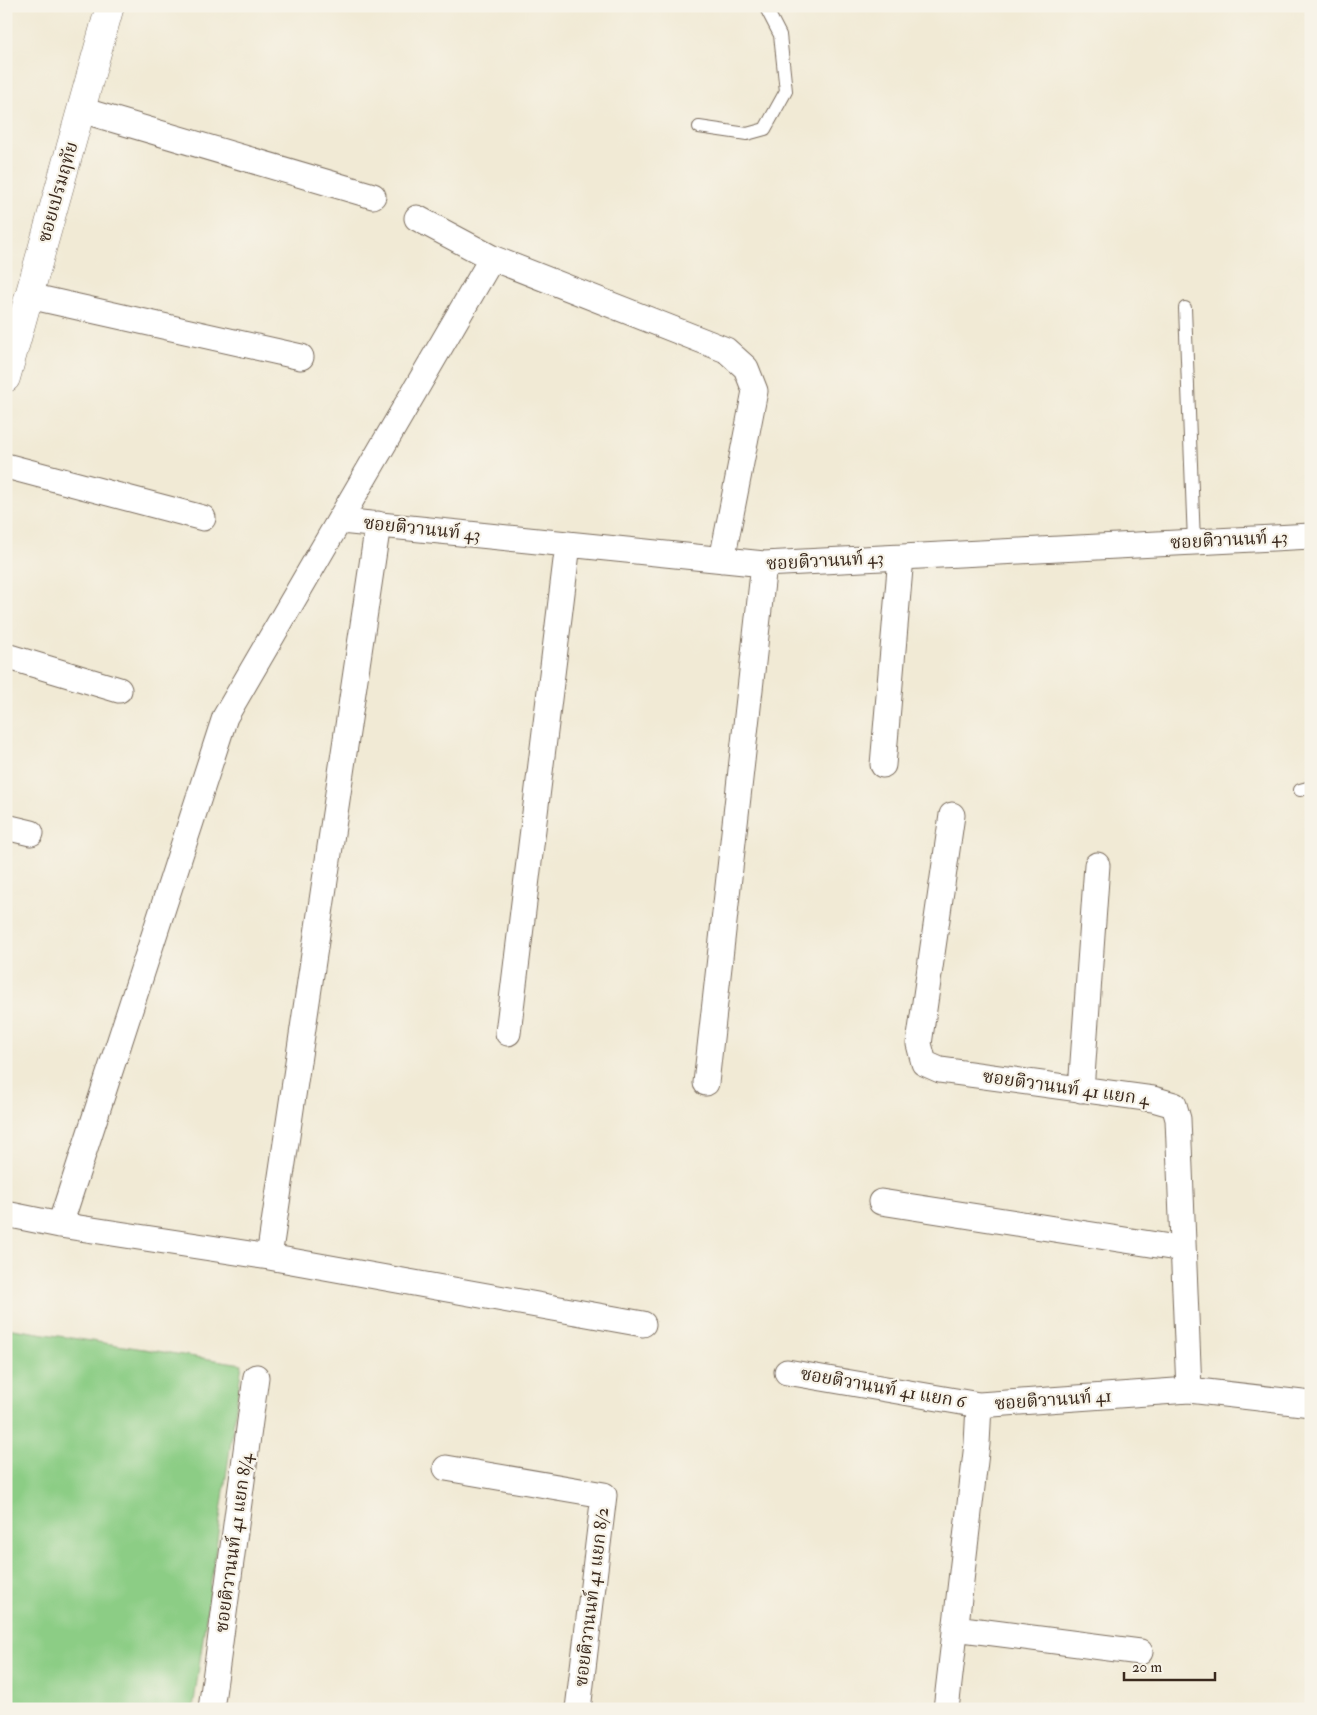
<svg xmlns="http://www.w3.org/2000/svg" width="1317" height="1715" font-family="'IM FELL Double Pica','Noto Serif Thai',serif">
	<rect width="100%" height="100%" fill="#f7f3e8"/>
	<filter id="ink" filterUnits="userSpaceOnUse"><feTurbulence type="fractalNoise" baseFrequency=".02" numOctaves="2"/><feDisplacementMap in="SourceGraphic" scale="10" xChannelSelector="R" yChannelSelector="G"/><feConvolveMatrix kernelMatrix="1 2 1 2 8 2 1 2 1" color-interpolation-filters="sRGB"/></filter>
	<filter id="wash" filterUnits="userSpaceOnUse"><feTurbulence type="fractalNoise" baseFrequency=".0096" numOctaves="4" result="noise"/><feDisplacementMap in="SourceGraphic" scale="20" xChannelSelector="R" yChannelSelector="G"/><feGaussianBlur stdDeviation="1.12" result="paint"/><feColorMatrix in="noise" values="0 0 0 0 0 0 0 0 0 0 0 0 0 0 0 0 0 1.4 0 .05"/><feComposite in="paint" operator="in"/></filter>
	<g filter="url(#wash)">
		<rect width="100%" height="100%" fill="#f1ead5"/>
		<path fill="#8ccd85" stroke="#647c52" d="M6,1328L242,1364L193,1709H6Z"/>
	</g>
	<g filter="url(#ink)">
		<g fill="none" stroke-linecap="round" stroke-linejoin="round">
			<g stroke="#7b6d5e" stroke-width="14">
				<path id="service" d="M699,127L747,134L765,129L786,91L780,35L765,6
					M1185,308L1194,542
					M1300,790L1311,787"/>
			</g>
			<g stroke="#7b6d5e" stroke-width="27">
				<path id="minor" d="M81,110L373,196
					M417,218L492,258L726,350L746,368L755,391L722,560
					M29,296L301,357
					M6,466L203,518
					M341,521L764,564L1311,536
					M6,656L119,690
					M883,765L901,557
					M952,815L919,1044L924,1063L940,1070L1153,1099L1174,1105L1178,1119L1189,1390
					M6,827L31,833
					M508,1033L568,544
					M706,1083L764,564
					M1081,1090L1097,865
					M881,1202L1183,1249
					M6,1214L60,1225L269,1257L643,1324
					M60,1225L225,717L492,258
					M269,1257L378,524
					M787,1372L979,1405L1189,1390L1311,1404
					M446,1468L604,1495L578,1709
					M955,1628L1140,1652
					M211,1709L256,1377
					M946,1709L977,1444L979,1405"/>
			</g>
			<g stroke="#7b6d5e" stroke-width="29">
				<path id="tertiary" d="M6,378L110,6"/>
			</g>
			<use href="#service" stroke="#fff" stroke-width="12"/>
			<use href="#minor" stroke="#fff" stroke-width="25"/>
			<use href="#tertiary" stroke="#fff" stroke-width="28"/>
		</g>
	</g>
	<g text-anchor="middle" dominant-baseline="central" stroke-width="4.5" stroke-linejoin="round" paint-order="stroke">
		<g font-size="18" fill="#3b2a1e" stroke="#f7f3e8">
			<text transform="translate(58 192) rotate(-74)">ซอยเปรมฤทัย</text>
			<text transform="translate(422 529) rotate(6)">ซอยติวานนท์ 43</text>
			<text transform="translate(1229 540) rotate(-3)">ซอยติวานนท์ 43</text>
			<text transform="translate(825 561) rotate(-3)">ซอยติวานนท์ 43</text>
			<text transform="translate(1066 1088) rotate(8)">ซอยติวานนท์ 41 แยก 4</text>
			<text transform="translate(883 1388) rotate(10)">ซอยติวานนท์ 41 แยก 6</text>
			<text transform="translate(1053 1400) rotate(-4)">ซอยติวานนท์ 41</text>
			<text transform="translate(234 1543) rotate(-82)">ซอยติวานนท์ 41 แยก 8/4</text>
			<text transform="translate(592 1597) rotate(-83)">ซอยติวานนท์ 41 แยก 8/2</text>
		</g>
	</g>
	<rect width="1317" height="1715" fill="none" stroke="#f7f3e8" stroke-width="25"/>
	<path d="M1124 1672v8h91v-8" fill="none" stroke="#3b2a1e" stroke-width="2.5"/>
	<text x="1132" y="1672" font-size="15" fill="#3b2a1e" stroke="#f7f3e8" stroke-width="4" paint-order="stroke">20 m</text>
</svg>
